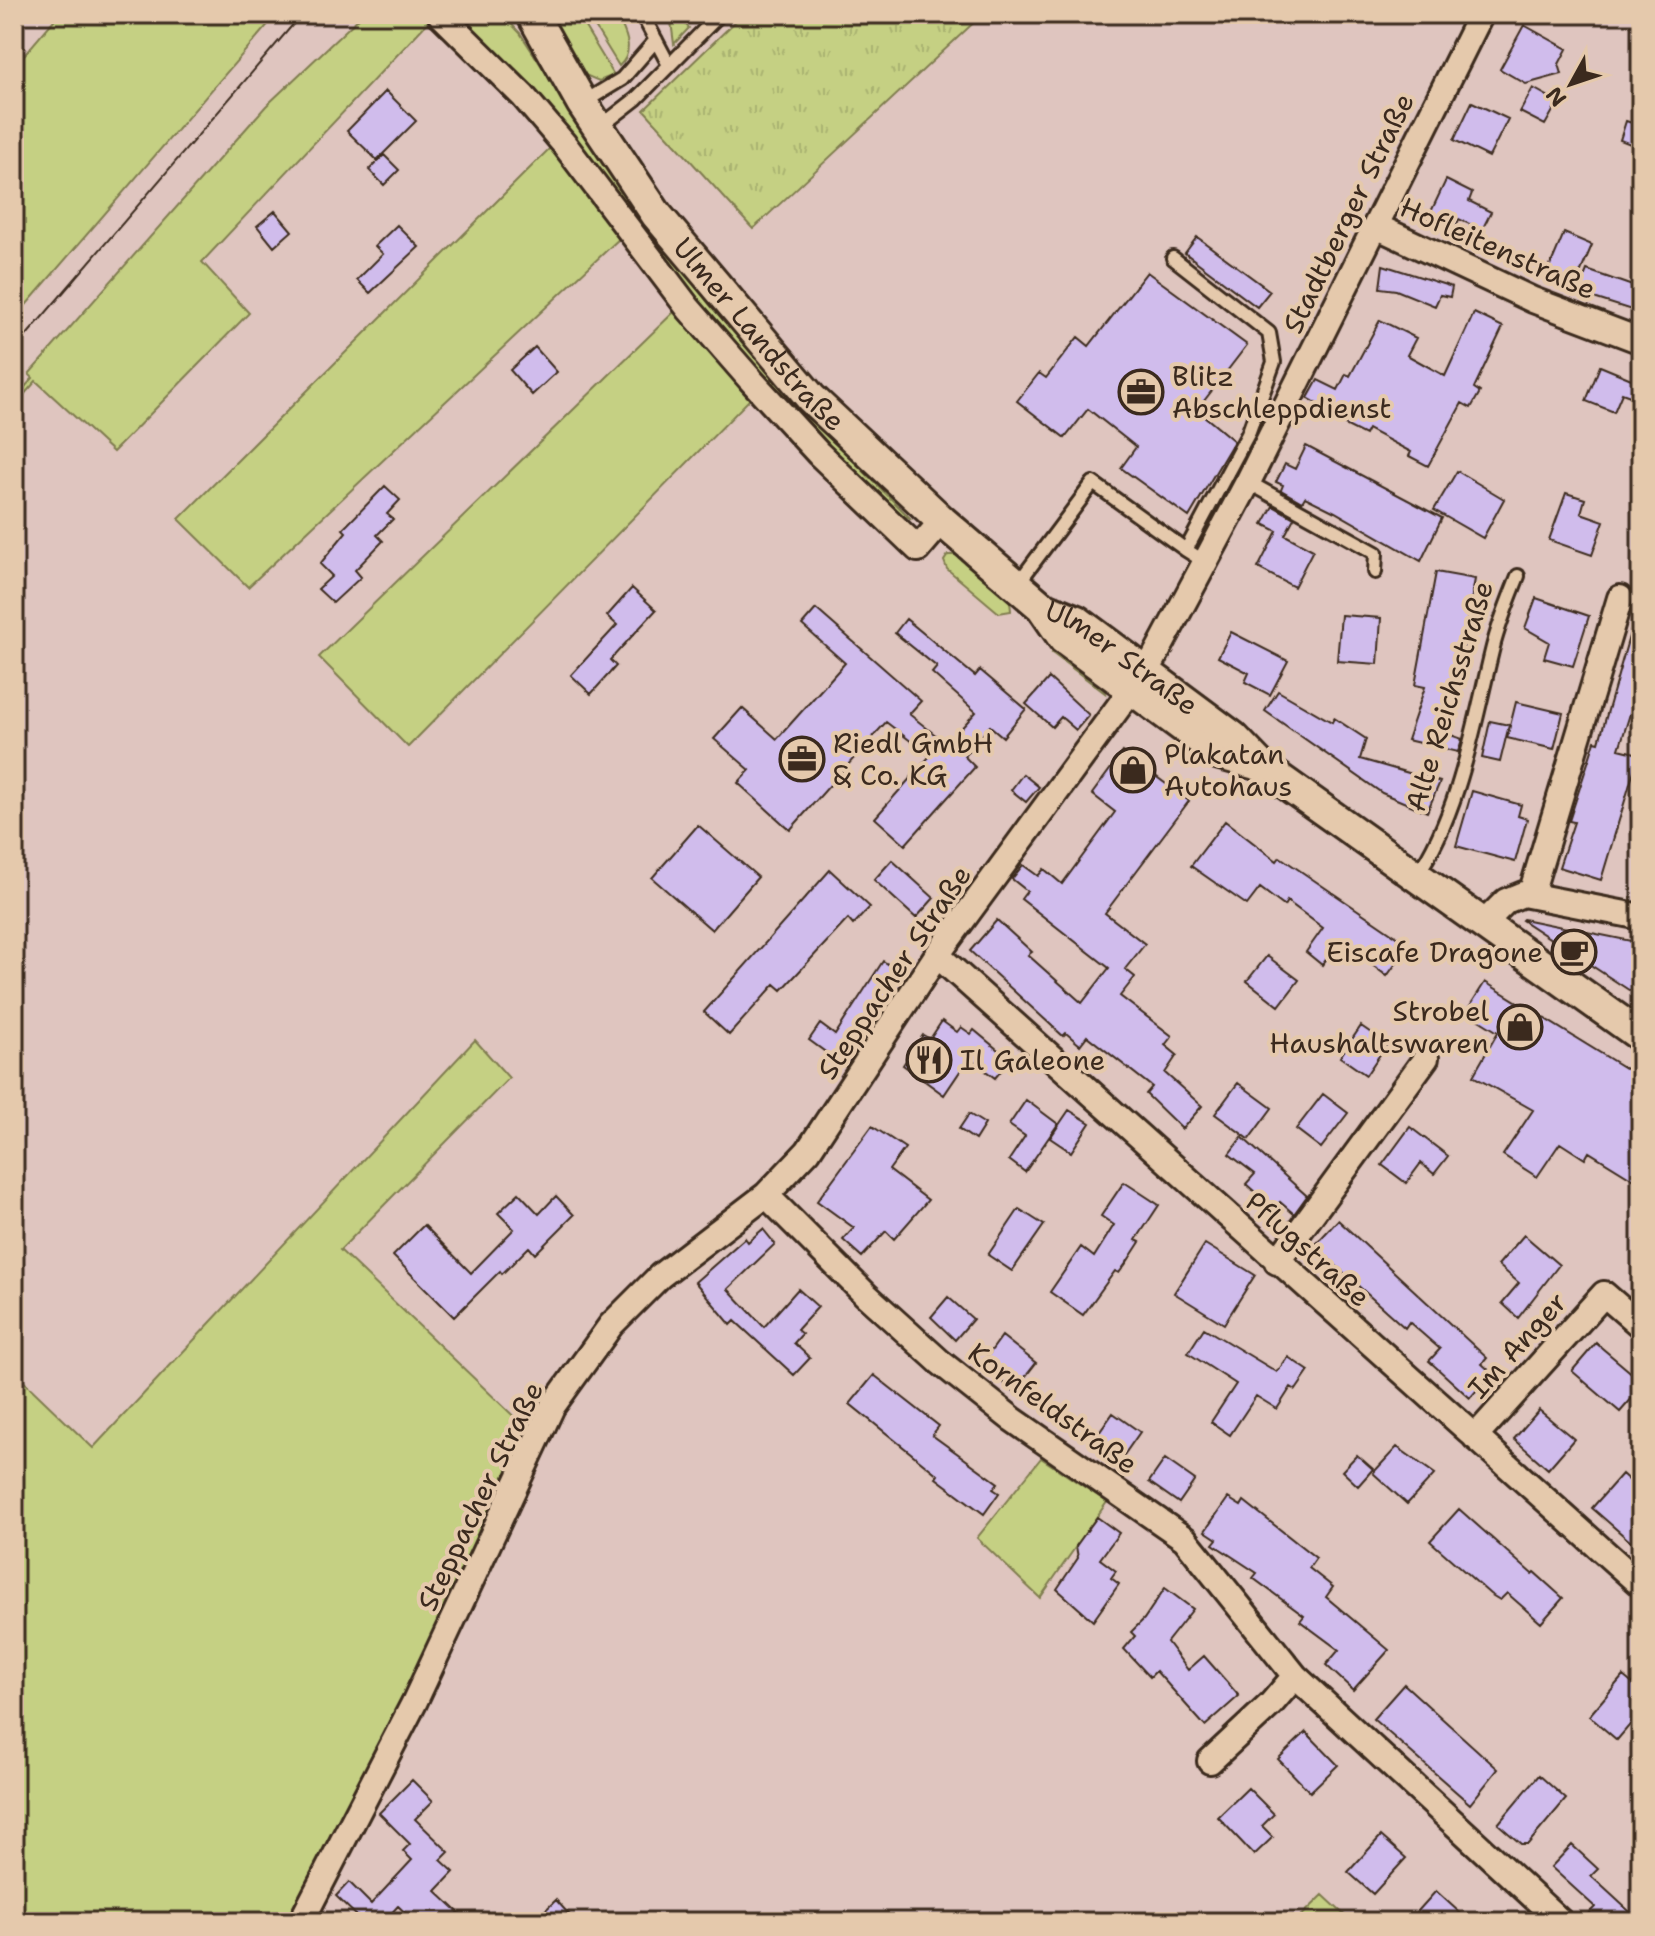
<svg xmlns="http://www.w3.org/2000/svg" width="1655" height="1936" font-family="'Shantell Sans',sans-serif">
	<defs>
		<pattern id="park-tufts" width="24" height="20" patternUnits="userSpaceOnUse" patternTransform="scale(2)"><rect width="24" height="20" fill="#c5d083"/><path d="M3 7l-1-3M5 7V3M7 7l1-3M15 17l-1-3M17 17v-4M19 17l1-3" fill="none" stroke="#aab371"/></pattern>
	</defs>
	<rect width="100%" height="100%" fill="#dfc5bf"/>
	<filter id="ink" filterUnits="userSpaceOnUse"><feTurbulence type="fractalNoise" baseFrequency=".0125" numOctaves="2"/><feDisplacementMap in="SourceGraphic" scale="16" xChannelSelector="R" yChannelSelector="G"/><feConvolveMatrix kernelMatrix="1 2 1 2 8 2 1 2 1" color-interpolation-filters="sRGB"/></filter>
	<g filter="url(#ink)">
		<path fill="#c5d083" stroke="#807d50" stroke-width="2" d="M59,14H277L14,319V67Z
			M363,14H428L432,18L202,262L249,313L113,452L36,381L14,406V399L33,378L29,374L266,106Z
			M456,14H502L520,33L625,194L710,305L804,411L910,518L903,516C738,371 598,183 456,14Z
			M545,14H577L614,75L599,81L578,72Z
			M587,14H616C625,31 636,51 619,66Z
			M670,14H676L689,28L674,44Z
			M555,143L622,236L248,587L179,519Z
			M679,307L753,396L408,747L319,657Z
			M948,555H956L1010,601L1011,611L999,613L947,569L944,561Z
			M1058,644L1103,684L1105,693L1052,653Z
			M475,1040L509,1078L340,1250L528,1430L467,1573L292,1922H14V1372L93,1448Z
			M1041,1458L1107,1502L1040,1598L977,1538Z
			M1323,1895L1352,1922H1295Z"/>
		<path fill="url(#park-tufts)" stroke="#807d50" stroke-width="2" d="M743,14H983L753,229L644,110Z"/>
		<path fill="#d0bcec" stroke="#3b2a1e" stroke-width="2" d="M1524,25L1567,49L1559,64L1562,74L1526,84L1500,69Z
			M1533,88L1558,102L1545,125L1520,112Z
			M386,91L416,121L377,160L347,131Z
			M1472,102L1508,119L1489,157L1454,140Z
			M1626,121L1641,126V148L1620,140Z
			M384,155L399,170L384,185L369,170Z
			M1446,180L1472,193L1469,201L1491,212L1482,230L1459,219L1454,231L1428,218Z
			M275,211L292,231L274,247L257,226Z
			M397,225L419,247L370,293L357,280L383,254L375,246Z
			M1564,233L1592,245L1576,283L1548,271Z
			M1197,237L1270,291L1257,307L1185,253Z
			M1383,265L1452,287L1450,297L1440,295L1435,306L1396,290L1380,288Z
			M1587,270L1641,289V313L1578,293Z
			M1147,272L1247,345L1197,410L1234,441L1189,517L1121,468L1136,447L1088,409L1065,438L1017,401L1039,373L1046,378L1078,337L1089,346Z
			M1474,313L1503,327L1474,388L1480,392L1471,408L1462,403L1428,466L1409,456L1411,452L1368,429L1365,435L1345,425L1347,421L1308,398L1318,380L1338,390L1346,374L1350,376L1380,320L1416,338L1407,355L1445,376Z
			M535,347L557,372L532,395L510,370Z
			M1600,366L1641,383V400L1622,393L1614,412L1586,401Z
			M1306,446L1442,518L1421,561L1335,512L1305,497L1302,502L1281,490L1283,485L1276,482L1285,464L1295,469Z
			M1457,471L1504,499L1483,538L1434,510Z
			M385,486L400,500L387,514L393,519L377,535L383,541L355,570L361,577L333,603L318,589L332,576L320,564L346,532L343,529Z
			M1566,493L1585,499L1581,513L1604,521L1592,555L1549,540Z
			M1273,506L1294,518L1285,535L1313,550L1294,587L1258,568L1277,531L1263,524Z
			M1436,572L1475,579L1455,692L1450,691L1436,730L1462,739L1458,752L1407,740L1425,687L1415,685Z
			M632,588L656,610L610,660L616,666L591,694L571,675L617,625L607,616Z
			M1536,598L1589,616L1573,666L1544,658L1549,642L1525,628Z
			M816,609L921,701L909,714L943,741L948,743L976,712L932,673L937,667L895,633L906,619L975,676L980,670L1026,709L1003,737L990,726L964,756L975,767L905,845L875,818L930,756L886,722L790,830L738,783L750,770L714,739L742,708L777,739L845,663L802,625Z
			M1636,612L1641,613V700L1635,698L1619,749L1639,754L1601,880L1559,867L1574,822L1569,821L1595,741L1599,742Z
			M1341,615L1381,618L1378,664L1337,661Z
			M1231,632L1288,661L1270,695L1245,682L1249,673L1218,657Z
			M1049,678L1089,715L1076,730L1061,717L1052,727L1026,704Z
			M1278,691L1332,722L1334,718L1366,739L1360,759L1440,782L1427,812L1382,793L1265,711Z
			M1516,702L1563,713L1554,749L1507,738Z
			M1490,721L1509,725L1500,762L1482,758Z
			M1123,752L1189,801L1105,913L1145,944L1125,969L1135,977L1120,996L1172,1036L1165,1045L1177,1055L1165,1073L1202,1106L1182,1129L1146,1094L1152,1087L1087,1036L1080,1045L1066,1033L1063,1036L970,951L997,920L1032,952L1028,955L1082,1003L1109,968L1021,899L1027,891L1012,879L1023,865L1038,876L1044,869L1062,884L1115,812L1092,794Z
			M1023,774L1039,787L1026,802L1011,790Z
			M1472,791L1521,805L1518,816L1527,819L1515,862L1456,846Z
			M1225,821L1277,861L1280,857L1409,945L1387,976L1340,941L1322,965L1306,952L1323,928L1287,901L1284,906L1260,888L1247,905L1191,866Z
			M698,825L758,877L712,930L652,878Z
			M892,860L934,898L916,918L874,880Z
			M830,870L870,907L853,925L848,919L782,990L775,984L729,1035L704,1012Z
			M1523,919L1641,943V998L1522,920Z
			M1267,956L1299,980L1279,1006L1247,981Z
			M883,961L902,973L853,1048L856,1050L846,1067L809,1040L820,1024L835,1035Z
			M1485,982L1641,1078V1184L1589,1152L1585,1159L1560,1143L1537,1177L1503,1155L1533,1110L1473,1076L1498,1032L1466,1012Z
			M942,1021L957,1032L961,1027L971,1034L974,1030L1010,1060L995,1078L969,1058L944,1095L903,1065L923,1035L930,1039Z
			M1361,1026L1387,1044L1366,1075L1340,1057Z
			M1238,1083L1272,1108L1249,1139L1215,1114Z
			M1323,1094L1348,1113L1321,1148L1296,1129Z
			M1026,1100L1058,1124L1025,1172L1009,1160L1025,1136L1009,1125Z
			M1069,1110L1090,1123L1071,1152L1050,1138Z
			M969,1114L985,1124L975,1140L959,1129Z
			M872,1126L905,1148L889,1170L928,1200L894,1239L886,1231L862,1257L843,1240L854,1228L817,1201Z
			M1410,1127L1448,1156L1434,1174L1421,1163L1406,1183L1382,1165Z
			M1242,1137L1307,1196L1294,1214L1280,1202L1274,1209L1246,1184L1255,1174L1229,1154Z
			M1124,1182L1159,1205L1136,1240L1140,1242L1127,1262L1119,1273L1115,1271L1083,1315L1050,1292L1081,1247L1094,1257L1114,1225L1101,1216Z
			M519,1193L539,1214L556,1196L574,1215L535,1254L529,1247L502,1274L500,1271L454,1317L393,1256L424,1225L471,1273L514,1229L498,1213Z
			M1019,1209L1044,1225L1012,1271L988,1255Z
			M1338,1220L1487,1358L1482,1364L1492,1373L1470,1398L1429,1361L1440,1349L1409,1322L1405,1328L1314,1246Z
			M763,1229L775,1244L728,1289L764,1327L798,1289L818,1307L797,1330L802,1334L794,1343L810,1358L794,1375L735,1321L731,1325L695,1282L745,1238L748,1242Z
			M1524,1235L1559,1265L1518,1318L1502,1303L1519,1283L1498,1265Z
			M1205,1244L1255,1275L1224,1324L1174,1293Z
			M948,1297L973,1319L955,1340L931,1317Z
			M1204,1328L1277,1372L1288,1357L1309,1371L1296,1390L1291,1387L1277,1409L1256,1396L1230,1435L1211,1422L1236,1384L1188,1353Z
			M1002,1336L1036,1363L1014,1391L981,1365Z
			M1596,1343L1641,1381V1388L1620,1412L1572,1371Z
			M874,1375L939,1426L932,1435L998,1483L993,1489L999,1493L984,1514L936,1478L938,1475L850,1404Z
			M1539,1410L1574,1439L1548,1469L1514,1439Z
			M1113,1413L1140,1432L1119,1462L1092,1443Z
			M1397,1447L1435,1474L1407,1504L1373,1473Z
			M1357,1455L1373,1469L1358,1486L1342,1471Z
			M1165,1459L1195,1480L1179,1503L1149,1482Z
			M1622,1474L1641,1491V1531L1631,1542L1592,1508Z
			M1228,1498L1241,1506L1244,1501L1316,1558L1309,1568L1333,1587L1326,1597L1389,1650L1353,1690L1326,1665L1339,1650L1300,1621L1304,1616L1253,1578L1257,1573L1213,1544L1217,1539L1205,1531Z
			M1459,1509L1532,1574L1534,1572L1563,1598L1541,1623L1507,1593L1500,1600L1490,1594L1430,1541Z
			M1097,1517L1119,1533L1100,1559L1116,1571L1111,1578L1119,1584L1093,1621L1057,1589L1078,1558L1076,1546Z
			M1165,1588L1193,1609L1167,1642L1188,1670L1204,1656L1239,1696L1205,1726L1156,1671L1150,1677L1124,1649L1135,1636L1131,1632L1144,1619Z
			M1623,1676L1641,1691V1712L1617,1740L1589,1716Z
			M1404,1684L1498,1769L1470,1804L1373,1719Z
			M1306,1732L1338,1765L1310,1792L1278,1759Z
			M1539,1775L1566,1799L1528,1844H1521L1498,1824Z
			M412,1780L433,1801L415,1819L449,1852L441,1860L454,1872L436,1891L469,1922H415L398,1906L386,1919L390,1922H354L358,1917L336,1896L349,1882L371,1904L412,1860L403,1851L410,1844L379,1813Z
			M1248,1788L1274,1814L1262,1826L1273,1837L1254,1855L1218,1817Z
			M1381,1836L1406,1858L1373,1894L1348,1872Z
			M1572,1845L1598,1869L1591,1876L1641,1922H1597L1588,1914L1595,1907L1551,1867Z
			M1436,1891L1470,1922H1408Z
			M556,1900L576,1922H533Z"/>
		<g fill="none" stroke-linecap="round" stroke-linejoin="round">
			<g stroke="#3b2a1e" stroke-width="18">
				<path id="service" d="M642,14L669,65
					M584,102L622,79L656,40
					M600,127L636,99L720,14
					M1173,258L1269,333L1274,362L1248,434L1186,550L1205,562
					M1248,482L1376,553L1375,572
					M1016,586L1093,483L1186,550
					M1416,876C1460,814 1475,719 1493,647C1499,623 1509,599 1518,576"/>
			</g>
			<g stroke="#3b2a1e" stroke-width="30">
				<path id="minor" d="M440,14L523,96L564,144L689,309L750,379L819,454L918,549L942,521
					M1376,226L1533,300L1641,341
					M1531,894L1620,598
					M1484,923L1506,901L1523,894L1641,917
					M937,955L1641,1585
					M766,1195L866,1295L940,1362L1012,1419L1185,1539L1295,1676L1561,1922
					M1277,1262L1426,1058
					M1475,1437L1604,1294L1641,1326
					M1210,1761L1271,1704L1295,1676
					M301,1922L414,1703L552,1407L611,1325L660,1276L766,1195L808,1151L937,955L1153,660L1248,482L1481,14"/>
			</g>
			<g stroke="#3b2a1e" stroke-width="36">
				<g id="tertiary">
					<path id="s1" d="M532,14L582,103L656,214L811,398L942,521L1042,607L1064,639L1220,754L1260,765"/>
					<path id="s2" d="M1043,607L1077,621L1233,737L1260,765L1641,1036"/>
				</g>
			</g>
			<use href="#service" stroke="#e5c9ac" stroke-width="12"/>
			<use href="#minor" stroke="#e5c9ac" stroke-width="24"/>
			<use href="#tertiary" stroke="#e5c9ac" stroke-width="30"/>
			<path stroke="#3b2a1e" stroke-width="2" d="M14,350L302,14"/>
		</g>
	</g>
	<defs>
		<g id="office-ring" transform="scale(2.3)"><circle r="9.5" fill="#e5c9ac" stroke="#3b2a1e" stroke-width="1.5"/><path d="M-6-3h4V-5.5h4V-3h4V5H-6ZM-1-4.5V-3h2v-1.5ZM-6 0V1H6V0Z" fill="#3b2a1e"/></g>
		<g id="shop-ring" transform="scale(2.3)"><circle r="9.5" fill="#e5c9ac" stroke="#3b2a1e" stroke-width="1.5"/><path d="M-5-2.5h2.3a2.7 3.5 0 0 1 5.4 0H5L5.5 6h-11ZM-1.5-2.5h3a1.5 2.3 0 0 0-3 0Z" fill="#3b2a1e"/></g>
		<g id="cafe-ring" transform="scale(2.3)"><circle r="9.5" fill="#e5c9ac" stroke="#3b2a1e" stroke-width="1.5"/><path d="M-5.5-4.5H6V0H3Q3 3.5 0 3.5H-2.5Q-5.5 3.5-5.5 0ZM3-3.2v2h1.7v-2ZM-6 4.5H4V6H-6Z" fill="#3b2a1e"/></g>
		<g id="restaurant-ring" transform="scale(2.3)"><circle r="9.5" fill="#e5c9ac" stroke="#3b2a1e" stroke-width="1.5"/><path d="M-5-6h1v4h1v-4h1v4h1v-4h1v5L-1.5 .5V6h-2V.5L-5-1ZM5-6V6H3V1.5H1.5Q1.5-4 5-6Z" fill="#3b2a1e"/></g>
	</defs>
	<g fill-rule="evenodd">
		<use href="#office-ring" x="1141" y="392"/>
		<use href="#office-ring" x="802" y="759"/>
		<use href="#shop-ring" x="1133" y="770"/>
		<use href="#cafe-ring" x="1574" y="952"/>
		<use href="#shop-ring" x="1520" y="1027"/>
		<use href="#restaurant-ring" x="929" y="1060"/>
	</g>
	<g text-anchor="middle" dominant-baseline="central" stroke-width="8" stroke-linejoin="round" paint-order="stroke">
		<g font-size="28" fill="#3b2a1e" stroke="#e5c9ac">
			<text transform="translate(1348 213) rotate(-64)">Stadtberger Straße</text>
			<text transform="translate(1498 248) rotate(24)">Hofleitenstraße</text>
			<text stroke="none"><textPath href="#s1" startOffset="394">Ulmer Landstraße</textPath></text>
			<text stroke="none"><textPath href="#s2" startOffset="94">Ulmer Straße</textPath></text>
			<text transform="translate(1449 696) rotate(-73)">Alte Reichsstraße</text>
			<text transform="translate(894 972) rotate(-56)">Steppacher Straße</text>
			<text transform="translate(1308 1249) rotate(42)">Pflugstraße</text>
			<text transform="translate(1517 1345) rotate(-48)">Im Anger</text>
			<text transform="translate(1053 1408) rotate(36)">Kornfeldstraße</text>
			<text transform="translate(480 1496) rotate(-64)">Steppacher Straße</text>
		</g>
		<g font-size="28" fill="#3b2a1e" stroke="#e5c9ac" text-anchor="start">
			<text x="1172" y="376">Blitz<tspan x="1172" dy="32">Abschleppdienst</tspan></text>
			<text x="833" y="743">Riedl GmbH<tspan x="833" dy="32">&amp; Co. KG</tspan></text>
			<text x="1164" y="754">Plakatan<tspan x="1164" dy="32">Autohaus</tspan></text>
			<text x="1543" y="952" text-anchor="end">Eiscafe Dragone</text>
			<text x="1489" y="1011" text-anchor="end">Strobel<tspan x="1489" dy="32">Haushaltswaren</tspan></text>
			<text x="960" y="1060">Il Galeone</text>
		</g>
	</g>
	<rect width="1655" height="1936" fill="none" stroke="#e5c9ac" stroke-width="48"/>
	<rect x="24" y="24" width="1607" height="1888" fill="none" stroke="#3b2a1e" stroke-width="3" filter="url(#ink)"/>
	<g transform="translate(1571 84) rotate(230)" stroke="#e5c9ac" stroke-width="6" paint-order="stroke">
	<path d="M0-6L14 30L0 20L-14 30Z" fill="#3b2a1e"/>
	<text y="-12" font-size="22" font-weight="bold" text-anchor="middle" fill="#3b2a1e">N</text>
	</g>
</svg>
